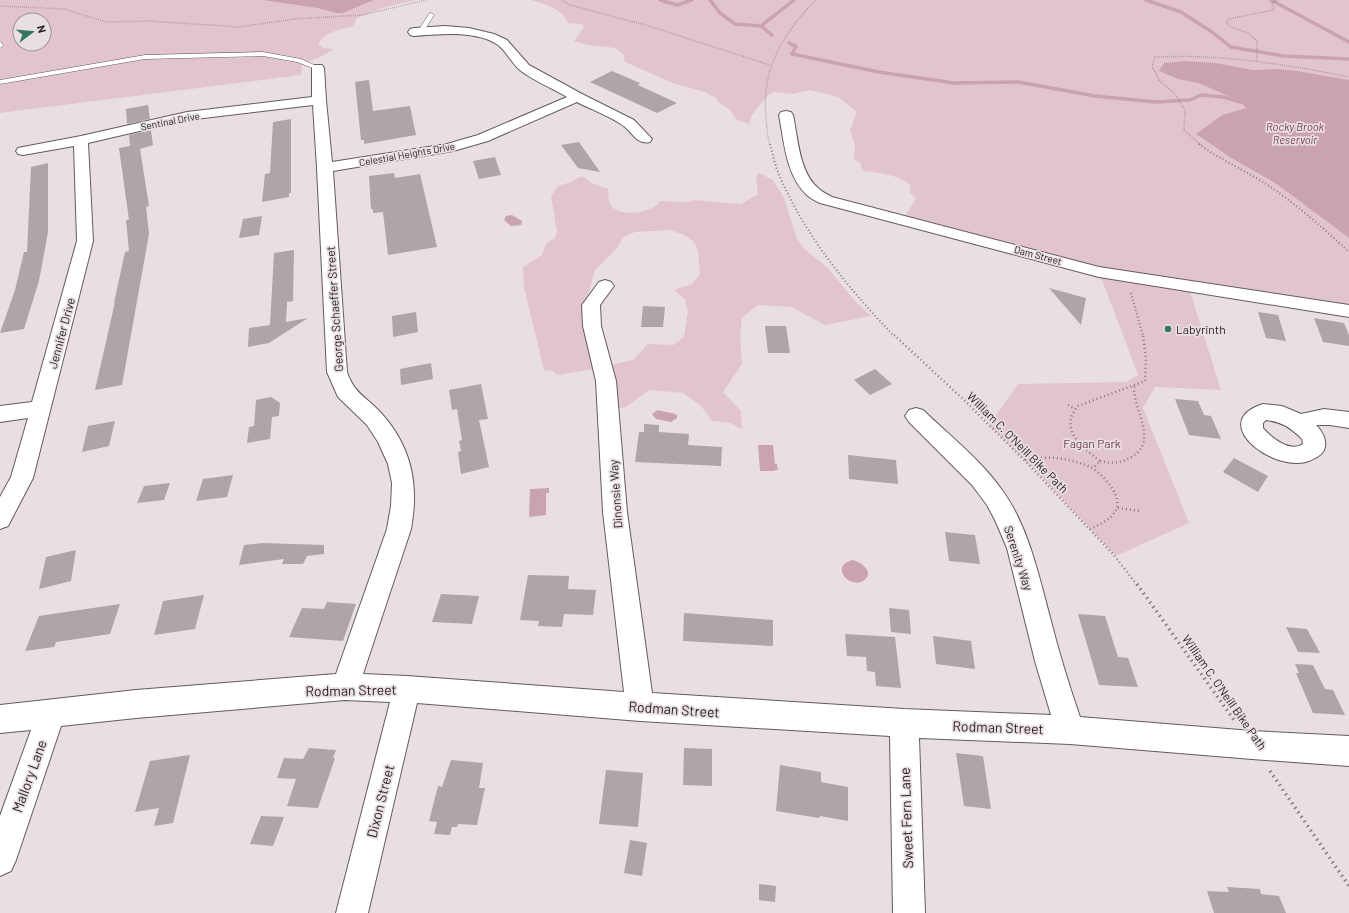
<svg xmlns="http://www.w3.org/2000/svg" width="1349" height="913" font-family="Barlow,sans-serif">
	<rect width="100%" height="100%" fill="#e9dfe2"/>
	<path fill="#e2c4cf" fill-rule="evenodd" d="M0,0H262L317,8L336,13H343L374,0H415L382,8L357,18L353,27C342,28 323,33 318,44L324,48L334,49C324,56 313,59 302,65L301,75L0,113ZM20,20H44V44H20Z
		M531,0H1349V80L1278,69L1253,70L1216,63L1185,61L1164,63L1178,79L1201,84L1241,102L1247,108L1222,115L1196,134L1231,158L1275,183L1349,238V311L1188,285L1221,390L1155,387L1143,408L1189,523L1116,556L1035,470L989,425L1018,384L1126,382L1138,375L1099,272L904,218L916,198L910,193V185C897,174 880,173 863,171L860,163L854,159L855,146L850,130L857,112L838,97L810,90L792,94L774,92L768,95L752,115L749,124L737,120L728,108L719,103L716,98L705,92L675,84L625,62L623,54L615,48L588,45L574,41L584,27L581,24L568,23C562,8 544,4 531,0Z
		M759,173L773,180L784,198L797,239L805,250L828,268L853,299L871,316L825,325L791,307L758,305L742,318L740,333L742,364L723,392L741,411L742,429L730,423L712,421L701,406L683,393L650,390L624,408H605L595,369L557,375L553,371L544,370L524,287L523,267L542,255L546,244L555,238L557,232L551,196L558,186L571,182L582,176L592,183L608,189C609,193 608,200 610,204C618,218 652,214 660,201L689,202L693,200L741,204L758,194L756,177ZM671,230C701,241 697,244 700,274L692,284L674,290L685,299L688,311L684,337L673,345L648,344L633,360L595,368L584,309L595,270L618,247L623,237L635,232Z"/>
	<path fill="#caa2b2" d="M262,0H374L343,13H336L317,8Z
		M1185,61L1216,63L1253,70L1278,69L1297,71L1349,80V238L1275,183L1231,158L1196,134L1222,115L1246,108L1241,102L1201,84L1178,79L1159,71L1164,63Z
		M512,215L522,221L521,225L511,226L504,220L506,216Z
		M658,410C664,412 671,412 677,415V418L671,422L656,419L652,414Z
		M758,445H773L775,464H777L778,470H775V471H760Z
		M549,488V493H546V515L529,517L530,489Z
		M853,560C861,562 876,573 863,581C849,589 829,566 853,560Z"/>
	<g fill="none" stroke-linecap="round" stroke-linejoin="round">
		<path stroke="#caa2b2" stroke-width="3.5" d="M660,0L677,5L692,0
			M710,0L720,13L735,24L761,26L772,35
			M1146,0L1181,12L1212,32L1231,47L1283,56L1349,59
			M1271,0L1349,42
			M761,26L794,0
			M789,43L796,46L792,54L879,72L954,83L1018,82L1095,96L1156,102L1190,100L1201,95L1223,97L1241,102"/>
	</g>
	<path fill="#aea5a9" d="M612,71L640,83L638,85L677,103L657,113L590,82Z
		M369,80L373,111L410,106L416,135L364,144V140H361L355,82Z
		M148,105L150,119L127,124L126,109Z
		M291,119V193H289V197L262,202L265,174L270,173L273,122Z
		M151,130L153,145L140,149L149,206L146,207L149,234L122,385L95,390L115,302L114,303L125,252L129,251L126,220H129L119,148L130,146L129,135Z
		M579,142L600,172L578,168L561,145Z
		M495,157L501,175L479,179L473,161Z
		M48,163V232L39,281L24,329L0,333L15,290L24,252H27L31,167Z
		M394,173L395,178L420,174L437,247L388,255L383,212L373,213V209H371L369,176Z
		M262,216L259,235L239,238L243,219Z
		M294,250L293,301L287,302L286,322L308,318L269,343L248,347L249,328L270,325L274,253Z
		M1049,288L1086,298L1081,325Z
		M643,306L665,307L663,327H641Z
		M416,312L418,332L393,337L392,316Z
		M1258,312L1278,315L1286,341L1266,338Z
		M1314,318L1344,323L1349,335V346L1323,342Z
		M765,326H786L790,353H768Z
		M431,363L433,379L401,385L400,369Z
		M875,369L892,384L870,395L854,380Z
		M481,384L488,419L479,420L489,467L461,474L458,452L461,451L459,441L462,440L457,409L452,410L449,390Z
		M271,397L280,403L279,416L272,417L270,439L247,443L249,427L254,426L256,400Z
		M1175,399L1198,401L1204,415L1211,416L1221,439L1189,435Z
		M115,421L109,446L82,452L88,426Z
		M644,424L659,425V432L689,434L688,445L722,447L721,466L635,462L639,432H644Z
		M848,455L896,460L898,484L849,479Z
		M1234,458L1268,476L1258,492L1223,472Z
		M233,475L227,497L196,501L203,479Z
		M170,483L164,500L137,503L144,486Z
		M945,532L975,535L980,564L949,561Z
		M262,543L324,545V554L307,556L303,564H282L284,559L239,565L244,545Z
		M76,550L71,581L39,589L46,557Z
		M528,575L569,576L568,589L596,590L593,615L564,614L562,627L538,626L539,621L520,620Z
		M441,594L479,596L472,624L432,622Z
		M204,595L195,629L154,635L163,601Z
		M327,602L356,604L343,641L289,637L302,608L324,609Z
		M120,604L110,634L56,642L54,647L25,651L39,616Z
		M889,608L909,610L911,634L891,632Z
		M684,613L773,620V646L683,641Z
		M1078,614L1105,616L1118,657L1128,658L1138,687L1099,685Z
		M1286,627L1307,629L1320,653L1298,652Z
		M845,634L895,637L901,688L876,686L875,672L867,671L866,657L847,656Z
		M933,636L971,641L975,669L936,664Z
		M1295,664L1313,665L1325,689L1333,690L1345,715L1313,713L1296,673H1299Z
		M309,748L336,750L333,758H335L318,808L287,806L296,779L277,778L284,758L303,759Z
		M684,748L712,749V786L683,785Z
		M956,753L983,756L991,809L964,806Z
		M190,755L173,823L154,826L159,808L135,812L150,761Z
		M451,760L483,763L479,788H485L477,825L458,824L457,827H452L450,835L434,834L437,822L429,821L438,786L442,787Z
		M780,765L821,772V782L848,787V821L820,816L819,818L776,811Z
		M606,770L643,773L638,827L599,824Z
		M261,816L284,817L273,846L250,844Z
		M630,840L647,843L642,876L624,873Z
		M759,884L776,886L775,902L759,900Z
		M1227,887L1260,889L1261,894L1279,896L1286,913H1214L1207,891L1229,892Z"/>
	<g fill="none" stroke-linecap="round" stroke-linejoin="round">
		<g stroke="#635b5e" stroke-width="1">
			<path id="service" d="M431,13L434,15L424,31L419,32L418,31L429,14Z
				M0,42L2,43L3,46L0,48Z
				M263,52L301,59L321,68L318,70L297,62L263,56L145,59L0,84V80L145,55Z"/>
		</g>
		<g stroke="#635b5e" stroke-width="2">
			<path id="minor" d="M445,26L469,28L494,34L507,40L529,65L582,94L634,120L652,139L650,142C638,145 633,134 625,127C614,118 590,109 577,102L488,141L453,151L333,171L347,372C355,395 367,397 382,414C412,448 419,485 411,529L363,674L407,676L624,692L603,512L596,381L583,326L582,305L599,282L605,280L611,282L614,286L600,305L601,326L616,381L627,512L652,693L904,709L1051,715L1035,661L1007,548L995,520L987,505L972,485L909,422L905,416L909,410L916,408L923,410C950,436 981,460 1002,490C1029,527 1039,577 1051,621C1059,653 1069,685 1080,717L1252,731L1349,736V766L1252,759L1070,744L919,738L925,913H893L890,736L640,721L417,703L368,913H336L390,702L345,700L136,718L61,726L16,860L11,871L0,876V816L31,730L0,733V705L136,690L336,674L387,529L391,506L392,483L388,464L378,442L367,425L338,397L327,372L317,168L313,105L187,120L88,143L93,241L33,478L8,526L0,529V497L11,477L28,418L0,422V406L32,402L77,241L74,146L23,155L18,154L16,151L18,148L23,147L81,136L187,112L312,97V68L314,65H322L324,68L326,100L332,162L447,144L478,135L567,97C552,88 534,81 521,71C512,64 507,52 498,45C477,30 439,34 414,36L410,35L408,32L410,29L414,28Z
				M786,111L791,112L793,115C798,138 799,172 818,188C822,192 827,194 832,197L1099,267L1349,305V317L1099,277L820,203C816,201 811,199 807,195C786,176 784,141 779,115L781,112Z
				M1263,404L1282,406L1301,414L1324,409L1349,412V428L1330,425H1316C1322,431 1328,441 1324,450C1322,454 1319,456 1315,458C1282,480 1203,423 1263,404ZM1266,420C1282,422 1291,428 1302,439L1303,444C1289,453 1271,437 1263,428V423Z"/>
		</g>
		<path stroke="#827c7e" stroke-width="1.5" stroke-dasharray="0.5 1.5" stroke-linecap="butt" d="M562,0L570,5L649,26L770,65
			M0,6L64,9L106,22L149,21L239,27L294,19L362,15L426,0
			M1257,61V41L1248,33L1231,27L1226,22L1229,19L1273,10L1274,6L1271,3L1278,0
			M770,145C767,136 767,127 766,118C761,68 783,34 816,0
			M1201,145L1184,130L1185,110L1176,95L1160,81L1152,67L1155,57C1221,54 1284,64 1349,77"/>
		<path stroke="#827c7e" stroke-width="2" stroke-dasharray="1 2.5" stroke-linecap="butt" d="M770,144C773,155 775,166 780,177C806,237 849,289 894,336
			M1199,144C1219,159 1242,169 1263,182C1294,202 1322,227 1349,252
			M1131,293L1143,336"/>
		<path stroke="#827c7e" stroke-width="2.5" stroke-dasharray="1 3" stroke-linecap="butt" d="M894,335L964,400L1027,463L1113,554L1137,585
			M1068,405L1075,409
			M1025,460C1050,455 1070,458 1093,468L1100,461C1082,447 1058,429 1078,406L1145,381L1146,359L1143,335
			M1100,461C1112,464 1123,463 1133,456C1158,440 1133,410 1134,386
			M1118,508L1140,511
			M1090,529C1098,525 1109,521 1114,513C1126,498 1104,477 1093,468"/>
		<path stroke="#827c7e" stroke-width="3.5" stroke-dasharray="1.5 4" stroke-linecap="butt" d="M1137,584L1234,720
			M1270,771L1349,886"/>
		<use href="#service" fill="#fff" fill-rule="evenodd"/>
		<use href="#minor" fill="#fff" fill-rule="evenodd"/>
	</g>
	<circle fill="#347563" stroke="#e9dfe2" stroke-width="1.5" cx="1168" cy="329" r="4"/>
	<g text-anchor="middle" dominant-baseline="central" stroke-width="3.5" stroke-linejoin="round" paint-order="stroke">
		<g font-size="10" fill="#282526" stroke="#e9dfe2">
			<text transform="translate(170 121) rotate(-11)">Sentinal Drive</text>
			<text transform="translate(407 154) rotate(-10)">Celestial Heights Drive</text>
			<text transform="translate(1038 255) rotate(15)">Dam Street</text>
		</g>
		<g font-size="11" font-style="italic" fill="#733d55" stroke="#e9dfe2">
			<text x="1295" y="126">Rocky Brook<tspan x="1295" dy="13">Reservoir</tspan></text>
		</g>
		<g font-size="12" fill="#282526" stroke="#e9dfe2">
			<text transform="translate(334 309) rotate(-94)">George Schaeffer Street</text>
			<text transform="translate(61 333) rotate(-75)">Jennifer Drive</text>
			<text transform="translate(1018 442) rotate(45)">William C. O'Neill Bike Path</text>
			<text transform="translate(615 494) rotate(-94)">Dinonsie Way</text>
			<text transform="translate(1019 558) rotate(72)">Serenity Way</text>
			<text transform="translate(1225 692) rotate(55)">William C. O'Neill Bike Path</text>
		</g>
		<g font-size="12" fill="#282526" stroke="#e9dfe2" text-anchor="start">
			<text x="1176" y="329">Labyrinth</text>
		</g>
		<g font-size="12" fill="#743e55" stroke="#e9dfe2">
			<text x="1092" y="443">Fagan Park</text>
		</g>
		<g font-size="14" fill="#282526" stroke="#e9dfe2">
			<text transform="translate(351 690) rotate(-1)">Rodman Street</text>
			<text transform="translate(674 709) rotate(4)">Rodman Street</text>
			<text transform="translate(998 727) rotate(2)">Rodman Street</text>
			<text transform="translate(29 776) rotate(-70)">Mallory Lane</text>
			<text transform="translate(380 801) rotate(-76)">Dixon Street</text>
			<text transform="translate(906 818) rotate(-92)">Sweet Fern Lane</text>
		</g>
	</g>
	<g transform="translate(32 32) rotate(74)"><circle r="19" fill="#e9dfe2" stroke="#9c9597"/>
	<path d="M0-3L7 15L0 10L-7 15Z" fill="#347563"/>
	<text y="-6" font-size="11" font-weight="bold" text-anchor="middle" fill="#282526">N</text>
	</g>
</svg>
